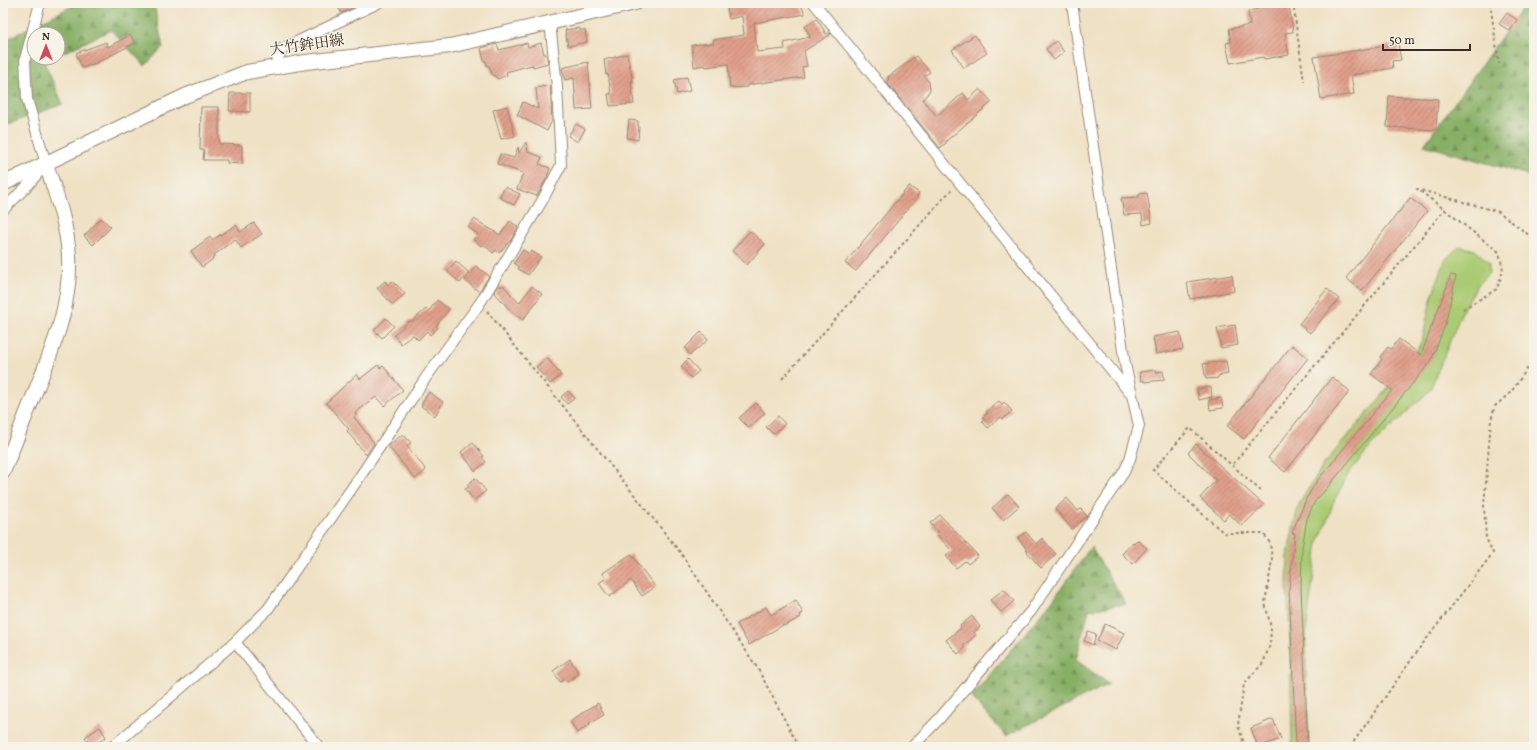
<svg xmlns="http://www.w3.org/2000/svg" width="1537" height="750" font-family="Vollkorn,'Noto Serif JP',serif">
	<defs>
		<pattern id="forest-firs" width="22" height="20" patternUnits="userSpaceOnUse"><rect width="22" height="20" fill="#87af65"/><path d="M5 1l3.5 6h-7zM16 11l3.5 6h-7z" fill="#708f53"/></pattern>
		<pattern id="building-hatch" width="6" height="6" patternUnits="userSpaceOnUse"><rect width="6" height="6" fill="#e09f8b"/><path d="M-1 1l2-2M0 6l6-6M5 7l2-2" fill="none" stroke="#b78271"/></pattern>
	</defs>
	<rect width="100%" height="100%" fill="#f7f3e8"/>
	<filter id="ink" filterUnits="userSpaceOnUse"><feTurbulence type="fractalNoise" baseFrequency=".025" numOctaves="2"/><feDisplacementMap in="SourceGraphic" scale="8" xChannelSelector="R" yChannelSelector="G"/><feConvolveMatrix kernelMatrix="1 2 1 2 8 2 1 2 1" color-interpolation-filters="sRGB"/></filter>
	<filter id="wash" filterUnits="userSpaceOnUse"><feTurbulence type="fractalNoise" baseFrequency=".012" numOctaves="4" result="noise"/><feDisplacementMap in="SourceGraphic" scale="16" xChannelSelector="R" yChannelSelector="G"/><feGaussianBlur stdDeviation="0.9" result="paint"/><feColorMatrix in="noise" values="0 0 0 0 0 0 0 0 0 0 0 0 0 0 0 0 0 1.4 0 .05"/><feComposite in="paint" operator="in"/></filter>
	<g filter="url(#wash)">
		<rect width="100%" height="100%" fill="#efe1c4"/>
		<path fill="#aacb73" stroke="#727a48" d="M1459,246L1475,250L1489,263V273L1479,283L1463,309L1430,390L1371,446L1349,473L1333,503L1326,524L1318,542L1306,632V675L1309,747H1292L1290,632L1287,588L1288,555L1293,528L1299,504L1324,464L1404,370L1416,353L1423,337L1431,299L1445,260Z"/>
		<path fill="url(#forest-firs)" stroke="#616c42" d="M78,3H156L154,5L163,47L145,66L111,30L58,55V34H34V58H51L44,62L63,104L3,126V41Z
			M1526,3H1534V180L1525,174L1424,145Z
			M1091,547L1126,604L1089,610L1076,660L1109,684L1006,736L971,697L1052,601Z"/>
		<g id="blocks">
			<path fill="url(#building-hatch)" d="M337,3H362L341,13Z
				M731,3H800L805,14L754,23L757,52L785,49L784,43L810,37L805,26L817,19L826,34L830,33L831,34L804,51L807,66L802,67L804,77L747,85V87L730,88L728,64L706,67L705,65L694,67L692,47V45L714,43L713,40L744,35L742,16L729,19L727,8L731,7Z
				M1257,3H1282V6L1289,5L1293,32L1285,33L1289,55L1264,59L1263,57L1230,63L1226,43L1231,42L1229,29L1250,25L1248,11L1258,9Z
				M1507,13L1517,20L1510,31L1499,24Z
				M579,28L580,30H585L587,42L568,46L565,30Z
				M130,35L135,43L96,63L82,68L76,53L106,42L108,47Z
				M975,35L987,53L964,68L952,50Z
				M1056,41L1064,52L1054,60L1046,49Z
				M527,43L528,47L541,43L544,54H546L548,63L533,67V65L528,66L506,72L507,75L498,79L492,74L489,66H487L486,61H484L481,48L497,44L499,50Z
				M1398,44L1401,60L1392,61L1393,68L1351,75L1354,94L1321,99L1314,57Z
				M627,54L633,81H631L634,104L610,106L608,94H611L608,74L606,75L604,60Z
				M916,56L930,72L924,76L929,82L930,90L923,100L937,116L963,93L968,100L980,89L992,102L946,141V143L940,148L886,82L889,79L888,77Z
				M588,62L592,109L576,110L574,78L565,80L562,68Z
				M687,77L690,91L677,94L674,80Z
				M550,85L552,121L547,131L517,115L523,102L538,109L536,88Z
				M230,93H250V112L229,111Z
				M1389,96L1438,99L1436,130L1387,127Z
				M507,106L515,136L501,139L493,110Z
				M201,107H219V144L242,145V164L227,163V160H203L204,150H200Z
				M629,120L638,121V126H639L638,140L627,138Z
				M576,124L585,129L578,142L568,136Z
				M526,142L528,152L542,157L539,164L550,168L547,177L537,196L517,189L523,173L497,164L500,154L514,158L518,147L519,153Z
				M909,186L919,193L917,196L918,197L856,271L845,263Z
				M505,187L520,194L514,205L499,197Z
				M1147,193L1152,223L1143,225L1142,214L1124,215L1121,198L1139,197V194Z
				M1410,198L1427,211L1362,291L1346,278Z
				M101,218L111,227L93,245L84,236Z
				M474,219L500,235L510,221L518,227L511,240L499,253L496,250L493,253L483,244L481,246L473,239L478,234L468,227Z
				M254,223L262,234L241,248L235,239L214,255L215,256L212,258L213,259L202,267L191,251L210,237L212,240L236,225L240,232Z
				M750,231L765,244L747,265L732,251Z
				M523,250L529,254L531,251L541,257L528,275L518,269L519,267L514,263Z
				M456,261L469,273L460,283L447,271Z
				M476,266L489,276L479,292L465,280Z
				M1232,275L1234,291L1190,299L1187,282Z
				M1451,275L1456,276L1445,325L1431,361L1327,488L1315,501L1307,519L1302,548L1301,589L1308,747H1296L1289,588L1295,534L1292,533L1307,497L1317,481L1392,390L1371,374L1382,359L1380,357L1388,347L1391,349L1399,339L1421,355Z
				M385,281L388,285L392,281L395,285L396,284L405,294L393,305L377,288Z
				M499,285L501,287L503,285L519,303L532,286L542,294L523,320L511,311L494,292Z
				M1327,289L1339,299L1310,333L1299,324Z
				M437,300L449,309L436,326L438,328L430,335L427,331L418,340L413,335L401,344L394,335L410,320L411,322L426,309L429,311Z
				M386,318L394,326L382,338L374,330Z
				M1235,325L1238,345L1221,348L1217,328Z
				M701,332L708,340L690,355L685,348Z
				M1180,332L1183,349L1156,354L1153,337Z
				M1292,345L1308,358L1244,439L1227,426Z
				M547,358L561,375L550,384L536,367Z
				M688,359L699,371L691,378L681,366Z
				M1226,361L1228,374L1218,376V378L1206,379L1203,364Z
				M378,365L380,368L383,366L403,390L384,406L376,397L355,413L356,415L354,417L374,443L366,455L347,431L349,429L326,403L357,374L360,379Z
				M1156,370V372L1163,371L1164,380L1144,382V380L1141,381L1140,372Z
				M1332,377L1350,391L1285,472L1268,458Z
				M1211,387L1212,397L1199,400L1197,389Z
				M568,391L575,398L567,404L561,397Z
				M429,392L443,402L435,416L421,406L423,403H422Z
				M1221,398L1223,408L1210,410L1209,400Z
				M999,401L1002,404L1004,402L1012,411L1003,419L1001,417L988,428L982,421L985,419L983,417L988,413L986,412Z
				M756,403L765,413L749,428L739,418Z
				M778,416L785,424L773,434L766,427Z
				M403,434L411,443L407,446L426,470L415,479L388,446Z
				M473,443L484,456L482,457L486,462L475,471L461,452Z
				M1196,444L1264,505L1242,526L1229,514L1224,520L1200,498L1216,480L1188,453Z
				M475,478L486,491L474,500L465,489L469,487L467,485Z
				M1008,494L1019,506L1003,520L992,508Z
				M1067,498L1078,511L1081,509L1087,516L1072,529L1055,509Z
				M940,515L978,556L968,564L965,561L956,568L946,556L952,551L936,534L938,532L930,523Z
				M1026,532L1036,544L1042,538L1056,554L1041,568L1027,552L1028,551L1018,538Z
				M1137,540L1147,548L1133,564L1122,554L1133,542L1134,543Z
				M631,554L655,587L642,596L631,580L609,597L599,583L606,578L603,573Z
				M1004,589L1014,601L1001,612L990,600Z
				M796,600L803,613L800,615L801,617L784,626L783,625L749,645L737,624L766,607L771,615Z
				M972,616L980,627L974,632L976,635L963,646L965,648L958,654L946,640L961,628L960,626Z
				M1105,624L1124,633L1116,650L1097,641Z
				M1088,631L1096,634L1093,645L1084,641Z
				M570,659L579,674L567,682L565,679L560,682L553,671Z
				M598,703L604,715L589,723L590,724L577,733L570,721Z
				M1273,719L1281,739L1258,747L1251,728Z
				M100,727L106,737L91,747L85,737Z"/>
		</g>
	</g>
	<g filter="url(#ink)">
		<use href="#blocks" fill-opacity="0" stroke="#958671" stroke-width="1"/>
		<g fill="none" stroke-linecap="round" stroke-linejoin="round">
			<g stroke="#958671" stroke-width="12">
				<path id="street" d="M814,3L1130,393
					M274,67L282,49L378,3
					M3,210L28,185L46,164L27,99L25,59L40,3
					M235,642L319,747
					M112,747L235,642L268,609L361,475L427,376L480,303L542,201L561,165L557,86L550,23
					M912,747L939,719L1031,611L1124,472L1130,459L1139,426L1125,364L1072,3"/>
			</g>
			<g stroke="#958671" stroke-width="16">
				<path id="secondary" d="M3,184L185,96L247,72L306,62L450,46L635,3
					M3,472C14,445 25,418 36,390C54,345 71,306 69,256C67,224 56,194 46,164"/>
			</g>
			<path stroke="#958671" stroke-width="2" stroke-dasharray="3 3" stroke-linecap="butt" d="M1293,3L1304,81
				M1490,3L1499,64
				M1463,309L1497,289L1503,270L1499,252C1471,231 1445,209 1417,189L1499,212L1534,239
				M487,311L680,552L758,669L799,747
				M782,379L951,190
				M1233,464L1445,209
				M1245,747L1238,725L1244,684L1263,663L1270,645L1271,628L1265,603L1272,560L1270,543L1263,533H1224L1153,470L1190,428L1261,491
				M1350,747L1421,646L1493,553L1486,538L1484,506L1491,420L1495,406L1511,392L1534,359"/>
			<use href="#street" stroke="#fff" stroke-width="10"/>
			<use href="#secondary" stroke="#fff" stroke-width="14"/>
		</g>
	</g>
	<g text-anchor="middle" dominant-baseline="central" stroke-width="3" stroke-linejoin="round" paint-order="stroke">
		<g font-size="15" fill="#3b2a1e" stroke="#f7f3e8">
			<text transform="translate(307 46) rotate(-8)">大竹鉾田線</text>
		</g>
	</g>
	<rect width="1537" height="750" fill="none" stroke="#f7f3e8" stroke-width="16"/>
	<g transform="translate(46 46)"><circle r="19" fill="#f7f3e8" stroke="#aca397"/>
	<path d="M0-3L7 15L0 10L-7 15Z" fill="#d1495b"/>
	<text y="-6" font-size="11" font-weight="bold" text-anchor="middle" fill="#3b2a1e">N</text>
	</g>
	<path d="M1383 44v6h87v-6" fill="none" stroke="#3b2a1e" stroke-width="2"/>
	<text x="1389" y="44" font-size="12" fill="#3b2a1e" stroke="#f7f3e8" stroke-width="3" paint-order="stroke">50 m</text>
</svg>
